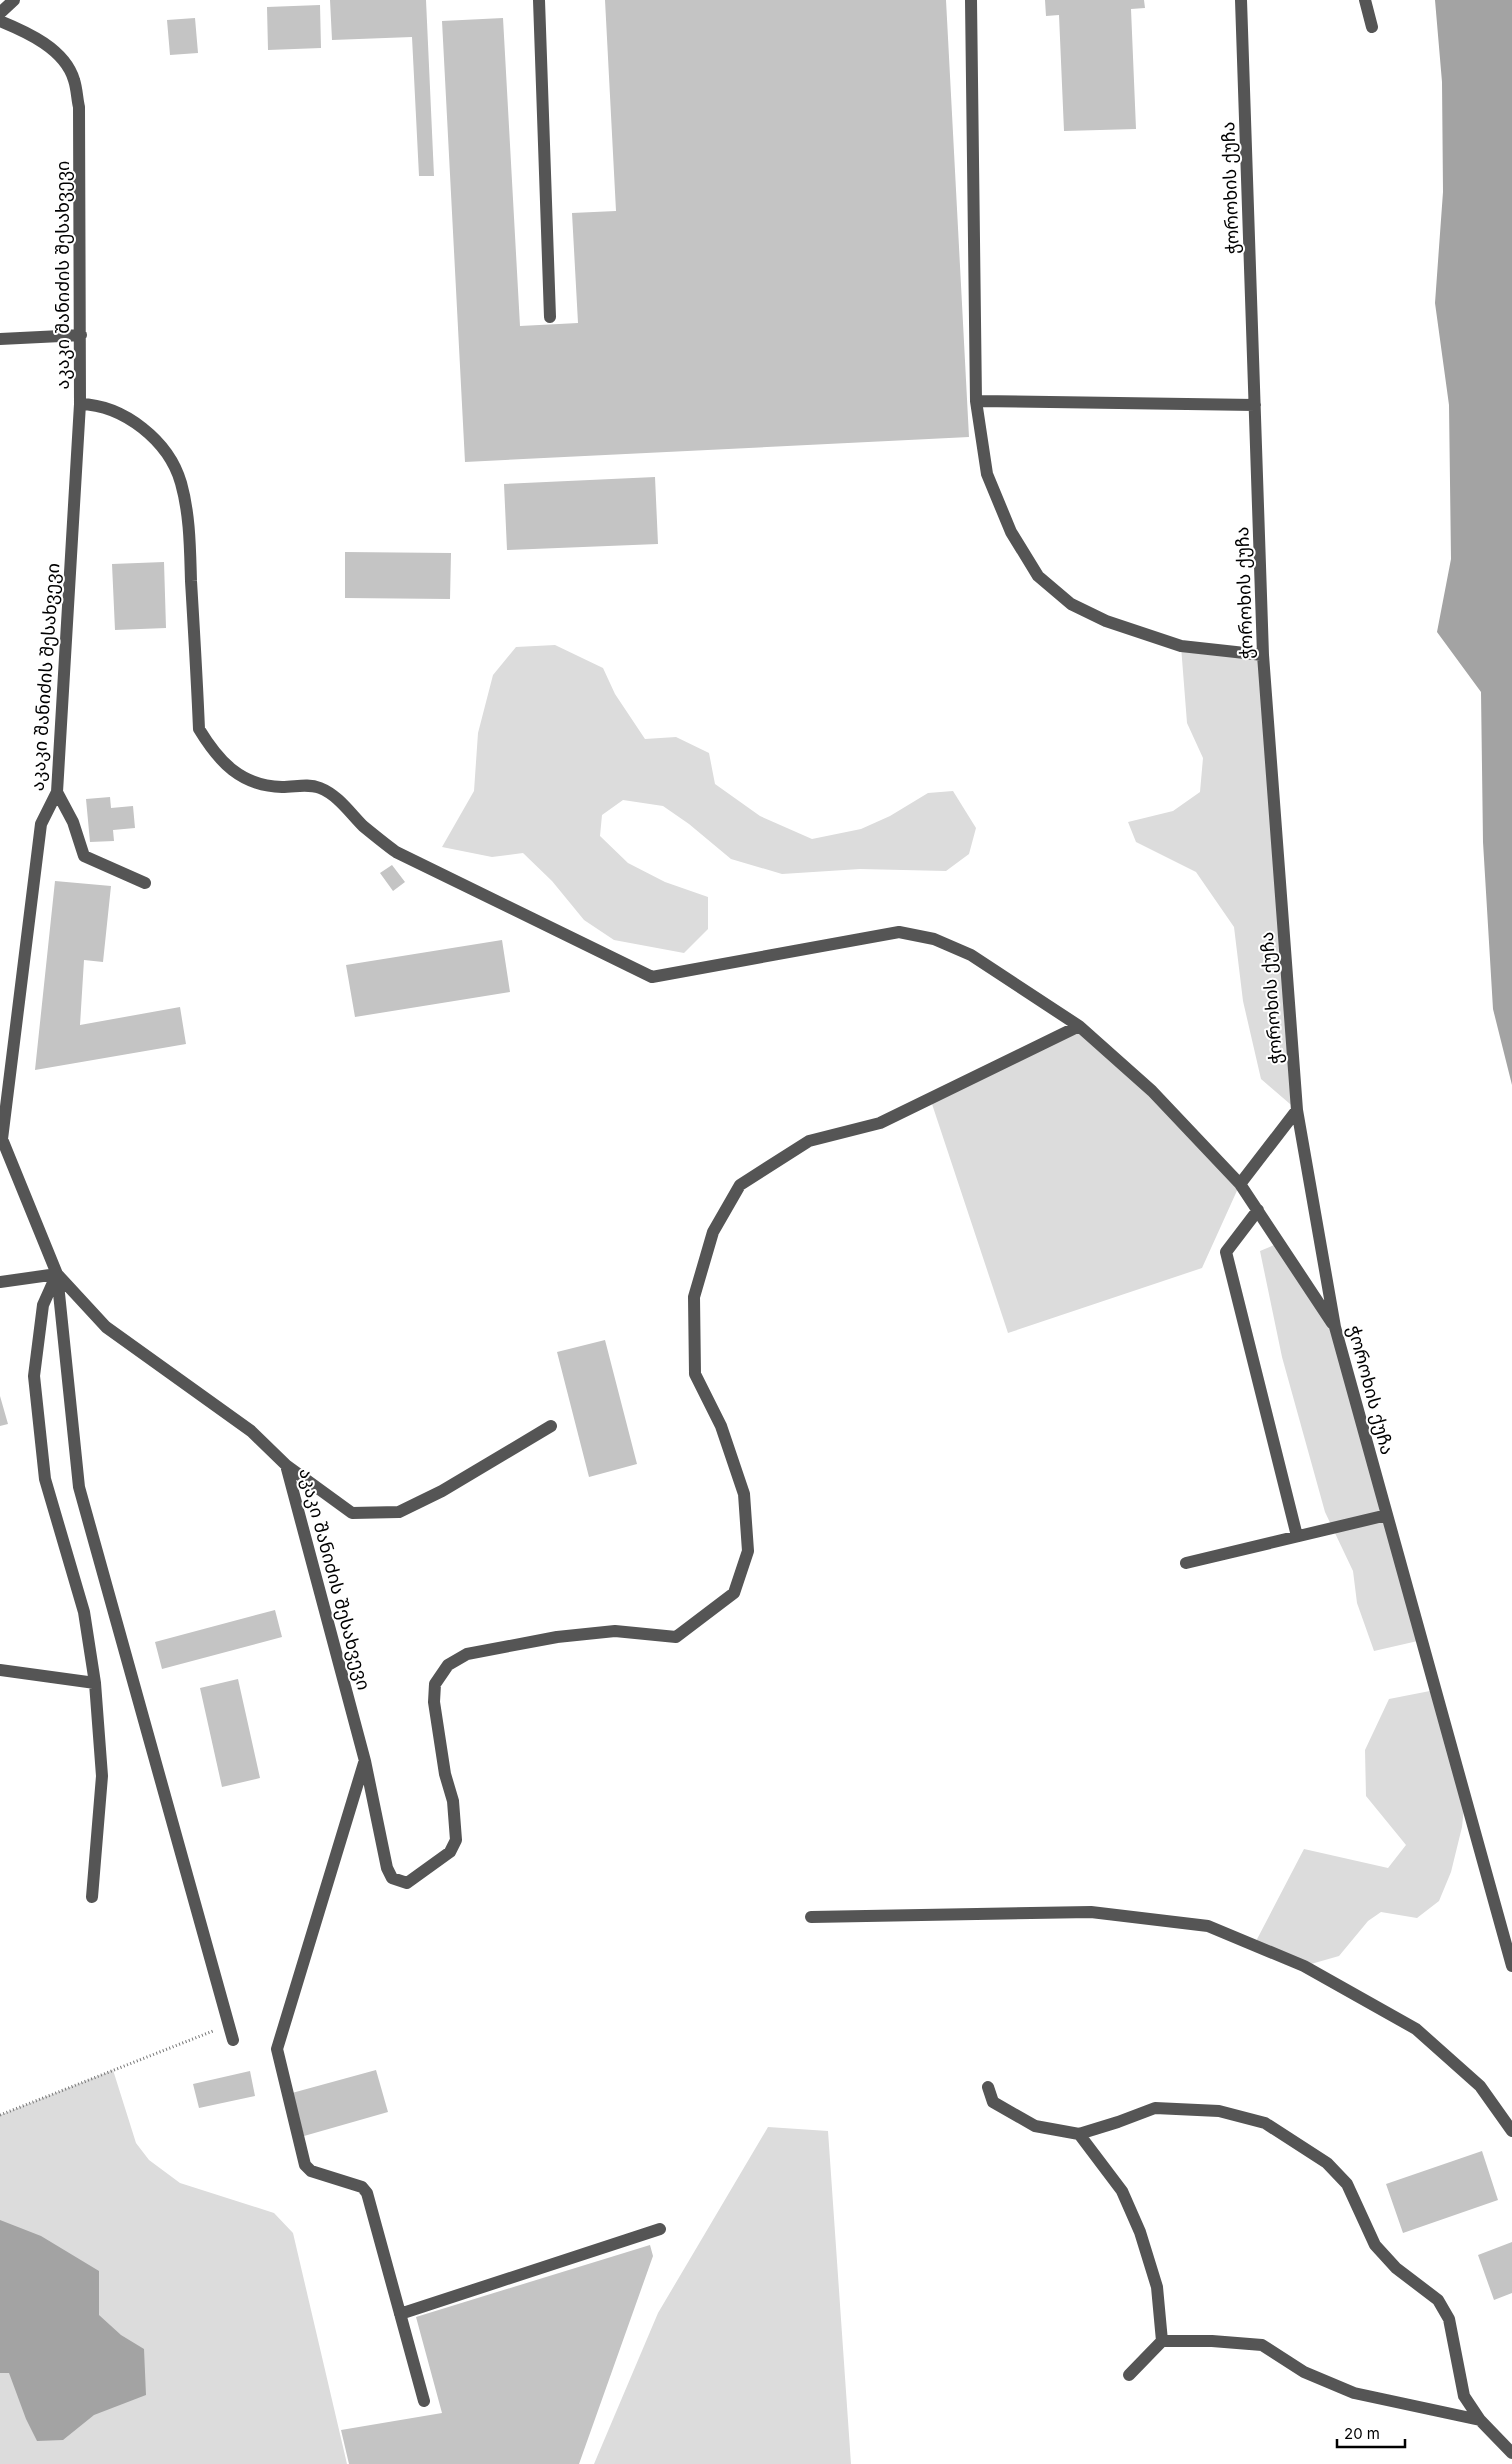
<svg xmlns="http://www.w3.org/2000/svg" width="1512" height="2464" font-family="Inter,'Noto Sans Georgian',sans-serif">
	<rect width="100%" height="100%" fill="#fff"/>
	<path fill="#dcdcdc" d="M555,645L603,668L615,694L645,739L676,737L709,753L715,784L760,816L812,839L861,829L890,816L928,793L953,791L976,828L969,854L946,871L860,869L782,874L731,859L689,824L663,806L623,800L602,815L600,836L628,863L665,882L708,897V929L684,953L614,940L584,920L552,881L523,853L492,857L442,847L474,791L478,733L493,675L516,647Z
		M1181,646L1263,655L1297,1110L1261,1079L1243,1001L1234,927L1196,872L1136,842L1128,822L1173,811L1200,792L1203,758L1187,723Z
		M1079,1026L1240,1184L1202,1268L1008,1333L930,1098Z
		M1279,1243L1335,1327L1422,1640L1374,1651L1357,1603L1353,1571L1325,1512L1282,1357L1260,1251Z
		M1435,1690L1465,1798L1462,1827L1451,1872L1439,1901L1417,1918L1381,1912L1368,1921L1339,1956L1304,1966L1254,1945L1304,1849L1388,1868L1406,1845L1366,1796L1365,1750L1389,1699Z
		M113,2070L136,2143L149,2160L180,2183L274,2213L293,2233L347,2464H0V2115Z
		M768,2127L828,2131L851,2464H594L658,2313Z"/>
	<path fill="#a3a3a3" d="M1435,0H1512V1085L1493,1009L1483,842L1481,692L1437,632L1451,559L1449,405L1435,303L1443,192L1442,82Z
		M0,2220L41,2236L99,2271V2315L121,2335L144,2349L146,2395L94,2415L63,2440L37,2441L26,2419L9,2373H0Z"/>
	<path fill="#c4c4c4" d="M330,0H426L434,176H419L412,37L332,40Z
		M605,0H946L969,437L465,462L442,21L503,18L520,326L578,323L572,213L616,211Z
		M1045,0H1144L1145,8L1131,9L1136,129L1064,131L1059,15L1046,16Z
		M320,5L321,48L268,50L267,7Z
		M195,18L198,53L170,55L167,20Z
		M655,477L658,544L507,550L504,484Z
		M345,552L451,553L450,599L345,598Z
		M164,562L166,628L115,630L112,564Z
		M110,797L111,808L133,806L135,828L113,830L114,841L90,842L86,799Z
		M392,865L405,882L393,891L380,873Z
		M55,881L111,886L103,962L84,960L80,1025L180,1007L186,1044L35,1070Z
		M502,940L510,992L355,1017L346,965Z
		M605,1340L637,1464L589,1477L557,1352Z
		M0,1396L8,1424L0,1426Z
		M275,1610L282,1637L162,1669L155,1642Z
		M238,1679L260,1778L222,1787L200,1688Z
		M376,2070L388,2112L304,2136L292,2093Z
		M250,2071L255,2096L199,2108L193,2084Z
		M1482,2151L1498,2200L1403,2233L1386,2184Z
		M1512,2242V2293L1494,2300L1478,2255Z
		M650,2245L653,2256L579,2464H349L341,2430L442,2413L416,2317Z"/>
	<g fill="none" stroke-linecap="round" stroke-linejoin="round">
		<path stroke="#777" stroke-width="3" stroke-dasharray="1 2.5" stroke-linecap="butt" d="M0,2115L213,2031"/>
		<path stroke="#555" stroke-width="12" d="M539,0L550,317
			M971,0L976,401L987,474L1011,532L1038,576L1071,604L1106,621L1181,646L1263,655
			M1241,0L1263,655L1297,1110L1335,1327L1512,1966
			M1365,0L1372,27
			M0,13L14,0
			M0,21C27,32 65,49 74,80C77,89 77,99 79,107L80,404L57,792L41,824L2,1139L57,1274L106,1327L251,1431L286,1465L365,1761L387,1868L392,1878L407,1883L450,1852L456,1840L453,1801L445,1774L434,1702L435,1684L448,1665L467,1654L557,1637L615,1631L676,1637L734,1593L748,1551L744,1494L721,1426L695,1374L694,1297L713,1232L740,1185L809,1141L880,1123L1079,1026
			M0,339L81,335
			M976,401L1255,405
			M80,404C124,405 169,441 181,483C190,515 190,549 191,581C194,631 197,680 199,729C219,762 241,786 282,787C296,787 307,783 320,788C338,795 350,813 363,826C374,835 385,844 396,852L652,977L899,932L934,939L971,955L1079,1026L1152,1091L1240,1184L1332,1323
			M57,792L73,822L84,856L145,883
			M1240,1184L1297,1110
			M1258,1210L1226,1252L1297,1536
			M57,1274L79,1487L233,2040
			M56,1276L43,1305L34,1376L45,1479L84,1612L95,1683L102,1776L92,1897
			M0,1282L57,1274
			M286,1465L352,1513L399,1512L442,1491L551,1426
			M1186,1563L1387,1515
			M0,1670L95,1683
			M364,1763L277,2049L305,2165L311,2171L362,2187L367,2193L424,2401
			M811,1917L1091,1912L1208,1926L1304,1966L1416,2029L1480,2086L1512,2131
			M988,2087L993,2102L1035,2126L1079,2134L1118,2122L1155,2108L1219,2111L1265,2123L1327,2163L1347,2184L1375,2245L1396,2268L1438,2300L1449,2319L1464,2396L1480,2420L1512,2453
			M1079,2134L1122,2191L1140,2232L1157,2287L1162,2341
			M400,2314L660,2229
			M1129,2375L1162,2341H1212L1262,2345L1304,2372L1354,2393L1480,2420"/>
	</g>
	<g text-anchor="middle" dominant-baseline="central" stroke-width="4" stroke-linejoin="round" paint-order="stroke">
		<g font-size="18" fill="#000" stroke="#fff">
			<text transform="translate(1230 188) rotate(-92)">ჭოროხის ქუჩა</text>
			<text transform="translate(62 275) rotate(-90)">აკაკი შანიძის შესახვევი</text>
			<text transform="translate(1244 593) rotate(-92)">ჭოროხის ქუჩა</text>
			<text transform="translate(45 677) rotate(-86)">აკაკი შანიძის შესახვევი</text>
			<text transform="translate(1271 998) rotate(-94)">ჭოროხის ქუჩა</text>
			<text transform="translate(1371 1390) rotate(75)">ჭოროხის ქუჩა</text>
			<text transform="translate(335 1579) rotate(75)">აკაკი შანიძის შესახვევი</text>
		</g>
	</g>
	<path d="M1337 2439v8h68v-8" fill="none" stroke="#000000" stroke-width="2.5"/>
	<text x="1344" y="2439" font-size="15" fill="#000000" stroke="#ffffff" stroke-width="4" paint-order="stroke">20 m</text>
</svg>
